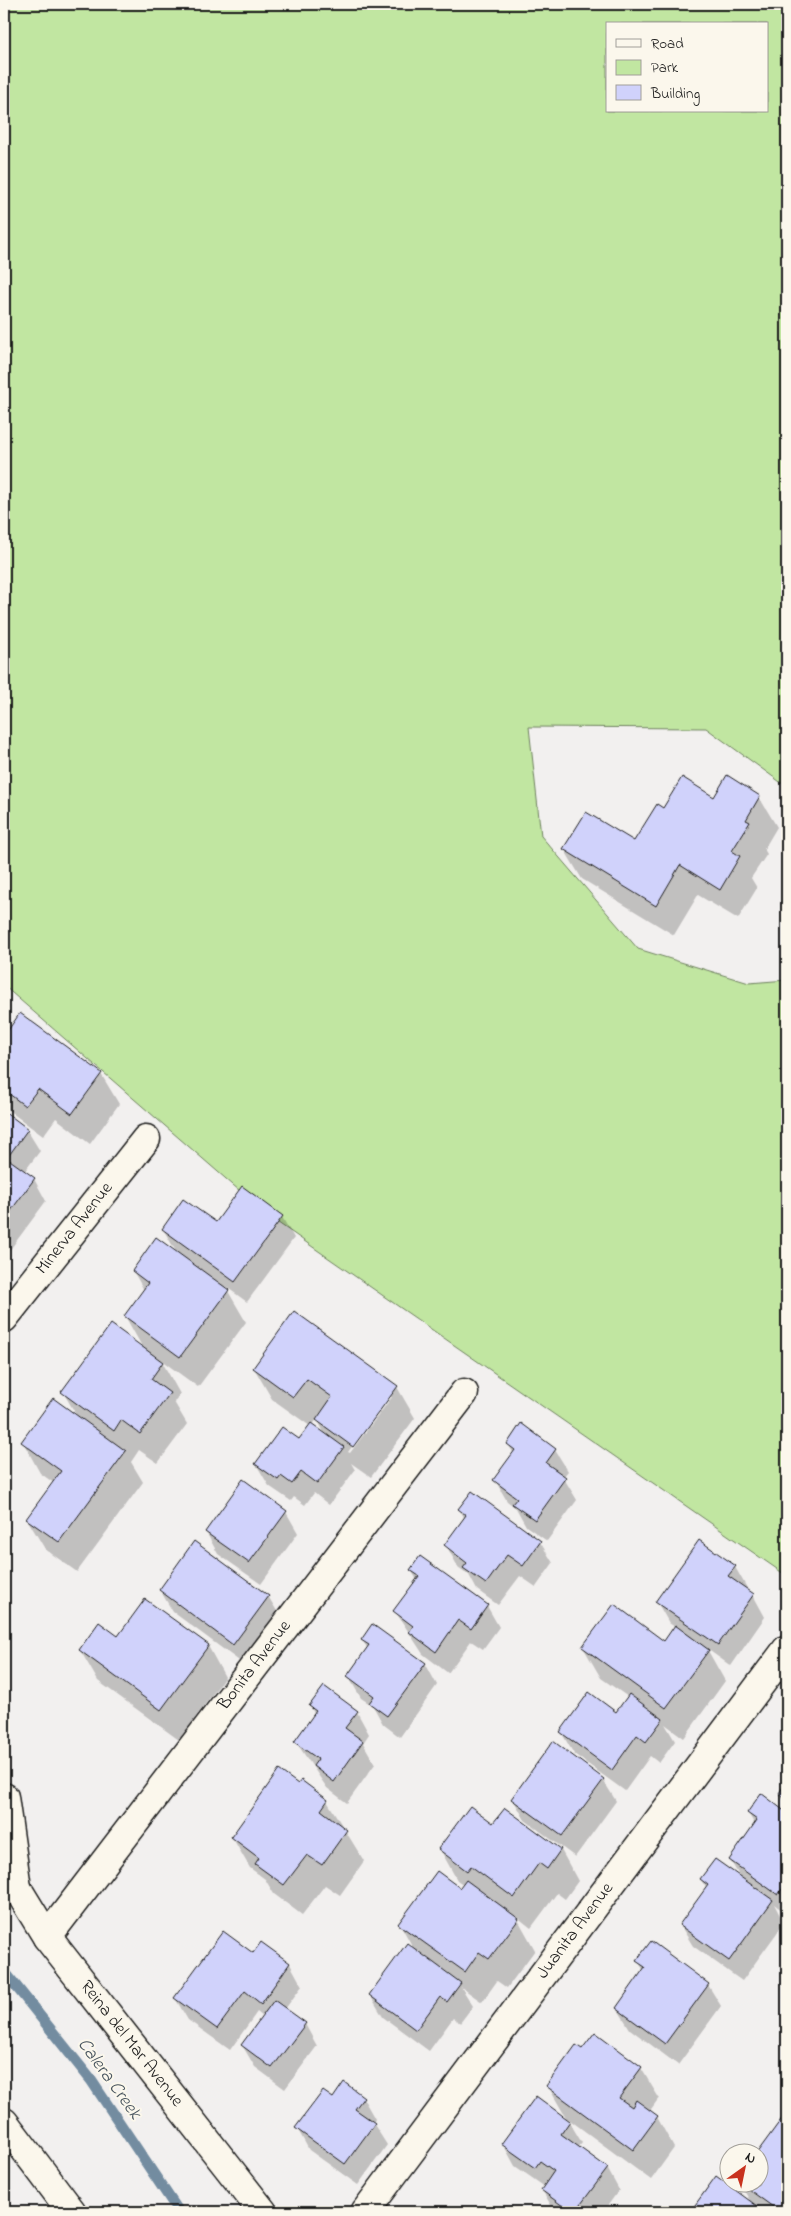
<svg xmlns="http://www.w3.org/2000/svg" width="791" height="2216" font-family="'Indie Flower',sans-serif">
	<rect width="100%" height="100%" fill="#f2f0ef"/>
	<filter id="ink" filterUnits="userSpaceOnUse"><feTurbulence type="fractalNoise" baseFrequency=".02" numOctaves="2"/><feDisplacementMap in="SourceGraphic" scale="10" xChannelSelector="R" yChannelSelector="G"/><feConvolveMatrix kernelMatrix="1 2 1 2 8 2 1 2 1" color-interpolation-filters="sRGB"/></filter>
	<g filter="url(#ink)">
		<path fill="#c1e6a1" stroke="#6e815e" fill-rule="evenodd" d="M4,4H787V787L706,728L529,727L541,836L638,949L749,983L787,980V1576L271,1218L4,986ZM607,24H767V111H607Z"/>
		<path fill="#0003" fill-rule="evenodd" d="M759,797L777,827L764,849L767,854L751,878L757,888L738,919L698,895L674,935L582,879L564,849L635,843L714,799Z
			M21,1014L101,1074L119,1104L90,1144L56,1118L43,1136L4,1107V1038Z
			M4,1113L27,1130L40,1151L24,1172L34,1179L46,1201L6,1255L4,1253Z
			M282,1217L294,1238L247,1302L225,1286L246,1322L198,1387L161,1360L180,1394L174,1402L187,1424L158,1463L139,1450L131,1462L143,1482L77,1572L45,1549L27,1519L54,1483L40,1473L23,1442L77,1416L63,1392L144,1350L125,1316L144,1290L133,1271L178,1255L163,1229Z
			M254,1368L397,1387L415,1418L371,1477L351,1463L355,1470L329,1505L314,1493L305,1505L294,1497L291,1501L269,1486L256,1464L299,1441L310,1426L272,1399ZM389,1397H392L350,1453L348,1452ZM317,1419L326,1436L312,1426Z
			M508,1444L555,1450L568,1471L563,1477L577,1500L547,1541L526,1526L516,1508L507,1501L495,1480L514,1454Z
			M460,1510L540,1542L553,1563L536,1587L520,1576L498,1605L477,1590L469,1575L458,1567L446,1545L465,1519Z
			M286,1512L298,1533L261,1584L218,1554L206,1532Z
			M735,1567L747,1588L746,1590L753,1595L765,1617L731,1666L707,1649L725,1681L684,1738L665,1724L675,1741L659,1763L650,1756L625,1791L574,1754L561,1732L616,1713L628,1697L601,1678L583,1647L664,1643L675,1627L669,1623L657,1602Z
			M411,1570L487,1606L499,1627L483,1649L471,1641L448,1673L423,1654L395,1611L417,1580Z
			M160,1590L268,1596L281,1618L246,1666L173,1612Z
			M118,1638L208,1646L225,1677L179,1740L98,1681L80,1650Z
			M362,1640L425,1663L437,1685L400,1737L383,1724L373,1706L361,1698L348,1676L368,1649Z
			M310,1706L357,1712L369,1734L363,1743L375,1764L347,1803L327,1788L296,1742L315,1715Z
			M603,1780L616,1801L575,1857L525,1820L513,1799Z
			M301,1782L327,1801L364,1861L340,1895L325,1885L302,1915L274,1894L265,1879L250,1868L232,1837Z
			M787,1784V1806L780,1794Z
			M761,1795L787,1814V1914L774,1904L784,1923L742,1981L693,1946L680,1925L707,1889L701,1880L741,1879L730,1860L755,1825L748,1813Z
			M505,1809L561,1850L578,1881L565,1899L557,1893L531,1928L516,1916L535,1950L507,1988L497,1981L482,2002L461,1987L473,2006L460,2023L453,2018L429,2051L383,2017L370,1995L415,1951L400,1924L460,1890L464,1885L457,1880L440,1849L493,1825Z
			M262,1944L290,1964L302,1986L285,2009L305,2024L317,2046L285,2089L255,2067L242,2045L263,2017L257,2012L230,2050L188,2020L175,1998L254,1954Z
			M638,1961L708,1985L721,2006L678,2065L630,2029L617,2008L644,1971Z
			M582,2051L641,2068L659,2098L649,2112L657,2117L674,2148L651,2180L567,2118L582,2143L578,2148L607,2168L619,2190L603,2212H555L542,2190L545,2187L515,2166L503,2144L568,2121L548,2086Z
			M363,2098L375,2119L373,2123L387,2145L358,2185L309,2150L297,2128L333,2100Z
			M783,2119L787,2122V2212H691L716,2178L752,2204L740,2184H758Z"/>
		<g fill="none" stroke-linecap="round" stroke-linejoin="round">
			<path stroke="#738ca0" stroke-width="11" d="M4,1971L91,2080L179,2212"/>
		</g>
		<path fill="#d0d2fb" stroke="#1c1c1c" d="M727,775L760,796L746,820L750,822L732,851L740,856L720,890L680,865L656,906L563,849L586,812L634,841L657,804L663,808L682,777L714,797Z
			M20,1013L102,1073L72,1114L38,1089L25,1106L4,1090V1036Z
			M4,1111L28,1129L7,1158L35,1178L4,1220Z
			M242,1186L283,1216L235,1282L162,1229L183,1199L216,1222Z
			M156,1237L229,1290L180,1357L124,1316L148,1283L132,1271Z
			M294,1311L398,1386L353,1447L316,1420L332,1397L307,1379L293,1397L253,1368Z
			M111,1324L163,1362L151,1379L170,1393L140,1434L121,1420L114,1431L61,1392Z
			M53,1398L126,1451L59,1542L26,1519L61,1471L21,1442Z
			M311,1423L344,1447L317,1484L301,1472L292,1484L281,1476L278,1480L255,1464L282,1427L299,1439Z
			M521,1423L556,1449L546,1463L566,1477L535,1520L512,1504L517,1498L493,1480L515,1450L507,1444Z
			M243,1479L287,1511L249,1563L205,1532Z
			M472,1491L541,1541L523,1566L507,1555L486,1584L463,1568L467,1563L444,1545L466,1515L458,1509Z
			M699,1540L736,1566L728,1576L754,1594L718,1645L655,1602Z
			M194,1541L269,1596L233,1645L159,1590Z
			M420,1556L488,1605L471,1629L458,1620L436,1652L409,1632L413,1626L393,1611L419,1576L410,1570Z
			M145,1599L209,1645L161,1710L79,1650L99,1622L118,1636Z
			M614,1604L664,1641L675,1625L709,1650L666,1708L582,1647Z
			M372,1624L426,1663L387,1716L369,1703L374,1696L347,1676L369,1645L361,1640Z
			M324,1686L358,1711L345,1728L363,1741L334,1782L313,1766L318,1759L294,1742L316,1711L309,1706Z
			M589,1692L616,1712L629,1694L663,1719L646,1742L637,1735L612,1770L560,1732Z
			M553,1741L604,1779L562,1836L511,1799Z
			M279,1770L298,1784L301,1780L328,1800L321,1810L347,1830L322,1865L307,1855L284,1885L255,1864L259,1858L231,1837Z
			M787,1781V1800L779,1793Z
			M761,1793L787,1813V1831L784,1835L787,1837V1882L778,1895L729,1860L757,1820L747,1813Z
			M470,1806L493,1823L505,1808L561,1849L547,1869L539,1863L514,1898L471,1866L467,1871L438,1849Z
			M715,1859L773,1900L729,1961L679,1925L708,1885L700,1879Z
			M437,1871L460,1888L466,1880L519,1919L489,1959L479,1952L465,1972L398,1924Z
			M223,1931L253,1953L261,1942L290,1963L261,2004L245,1991L217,2029L174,1998Z
			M651,1941L709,1984L665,2044L616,2008L645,1967L636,1961Z
			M407,1943L461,1983L447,2002L440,1997L416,2030L369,1995Z
			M274,2000L306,2023L272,2068L241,2045Z
			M595,2032L642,2067L619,2098L632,2107L636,2100L658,2116L633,2150L546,2086L576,2045L582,2049Z
			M344,2082L364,2097L355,2109L375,2123L345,2164L295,2128L323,2091L333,2098Z
			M536,2096L570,2121L561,2134L608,2168L575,2212H571L541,2190L554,2171L540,2161L535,2168L501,2144Z
			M783,2117L787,2120V2212H780L741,2184H758V2154H756Z
			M716,2176L761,2209L759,2212H690Z"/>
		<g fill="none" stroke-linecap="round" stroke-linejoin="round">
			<g stroke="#1c1c1c" stroke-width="31">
				<g id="minor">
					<path id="s1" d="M4,1318L146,1139"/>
					<path d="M4,1797L17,1888"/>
					<path id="s2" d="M4,1875L17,1888L47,1937L263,2212"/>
					<path id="s3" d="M47,1937L464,1393"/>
					<path d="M4,2122L72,2212"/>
					<path id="s4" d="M365,2212L787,1649"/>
				</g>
			</g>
			<use href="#minor" stroke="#fbf7ec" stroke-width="28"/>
		</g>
	</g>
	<g text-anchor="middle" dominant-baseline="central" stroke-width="4" stroke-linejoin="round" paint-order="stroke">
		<g font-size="18" fill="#1c1c1c" stroke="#fbf7ec">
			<text stroke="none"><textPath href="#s1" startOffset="114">Minerva Avenue</textPath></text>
			<text stroke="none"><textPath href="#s3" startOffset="342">Bonita Avenue</textPath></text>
			<text stroke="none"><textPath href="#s4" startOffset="351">Juanita Avenue</textPath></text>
			<text stroke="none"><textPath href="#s2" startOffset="212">Reina del Mar Avenue</textPath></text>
		</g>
		<g font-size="19" font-style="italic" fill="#48545e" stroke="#fbf7ec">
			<text transform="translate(109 2079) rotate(54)">Calera Creek</text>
		</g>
	</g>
	<rect width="791" height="2216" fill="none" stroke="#fbf7ec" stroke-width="20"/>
	<rect x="10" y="10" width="771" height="2196" fill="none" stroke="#1c1c1c" stroke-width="2" filter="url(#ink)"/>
	<rect x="606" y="22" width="162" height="90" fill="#fbf7ec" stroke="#a29f99"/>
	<rect x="616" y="39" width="25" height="8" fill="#fbf7ec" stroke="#a29f99"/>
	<text x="651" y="48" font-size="15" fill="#1c1c1c">Road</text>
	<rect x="616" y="60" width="25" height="15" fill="#c1e6a1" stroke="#a29f99"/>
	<text x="651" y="72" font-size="15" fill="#1c1c1c">Park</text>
	<rect x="616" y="85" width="25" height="15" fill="#d0d2fb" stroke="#a29f99"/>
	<text x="651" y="98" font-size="15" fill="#1c1c1c">Building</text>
	<g transform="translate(744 2168) rotate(33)"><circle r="24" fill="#fbf7ec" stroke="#a29f99"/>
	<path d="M0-4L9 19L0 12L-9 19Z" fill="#c8321e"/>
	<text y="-8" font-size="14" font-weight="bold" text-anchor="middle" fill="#1c1c1c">N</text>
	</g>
</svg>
